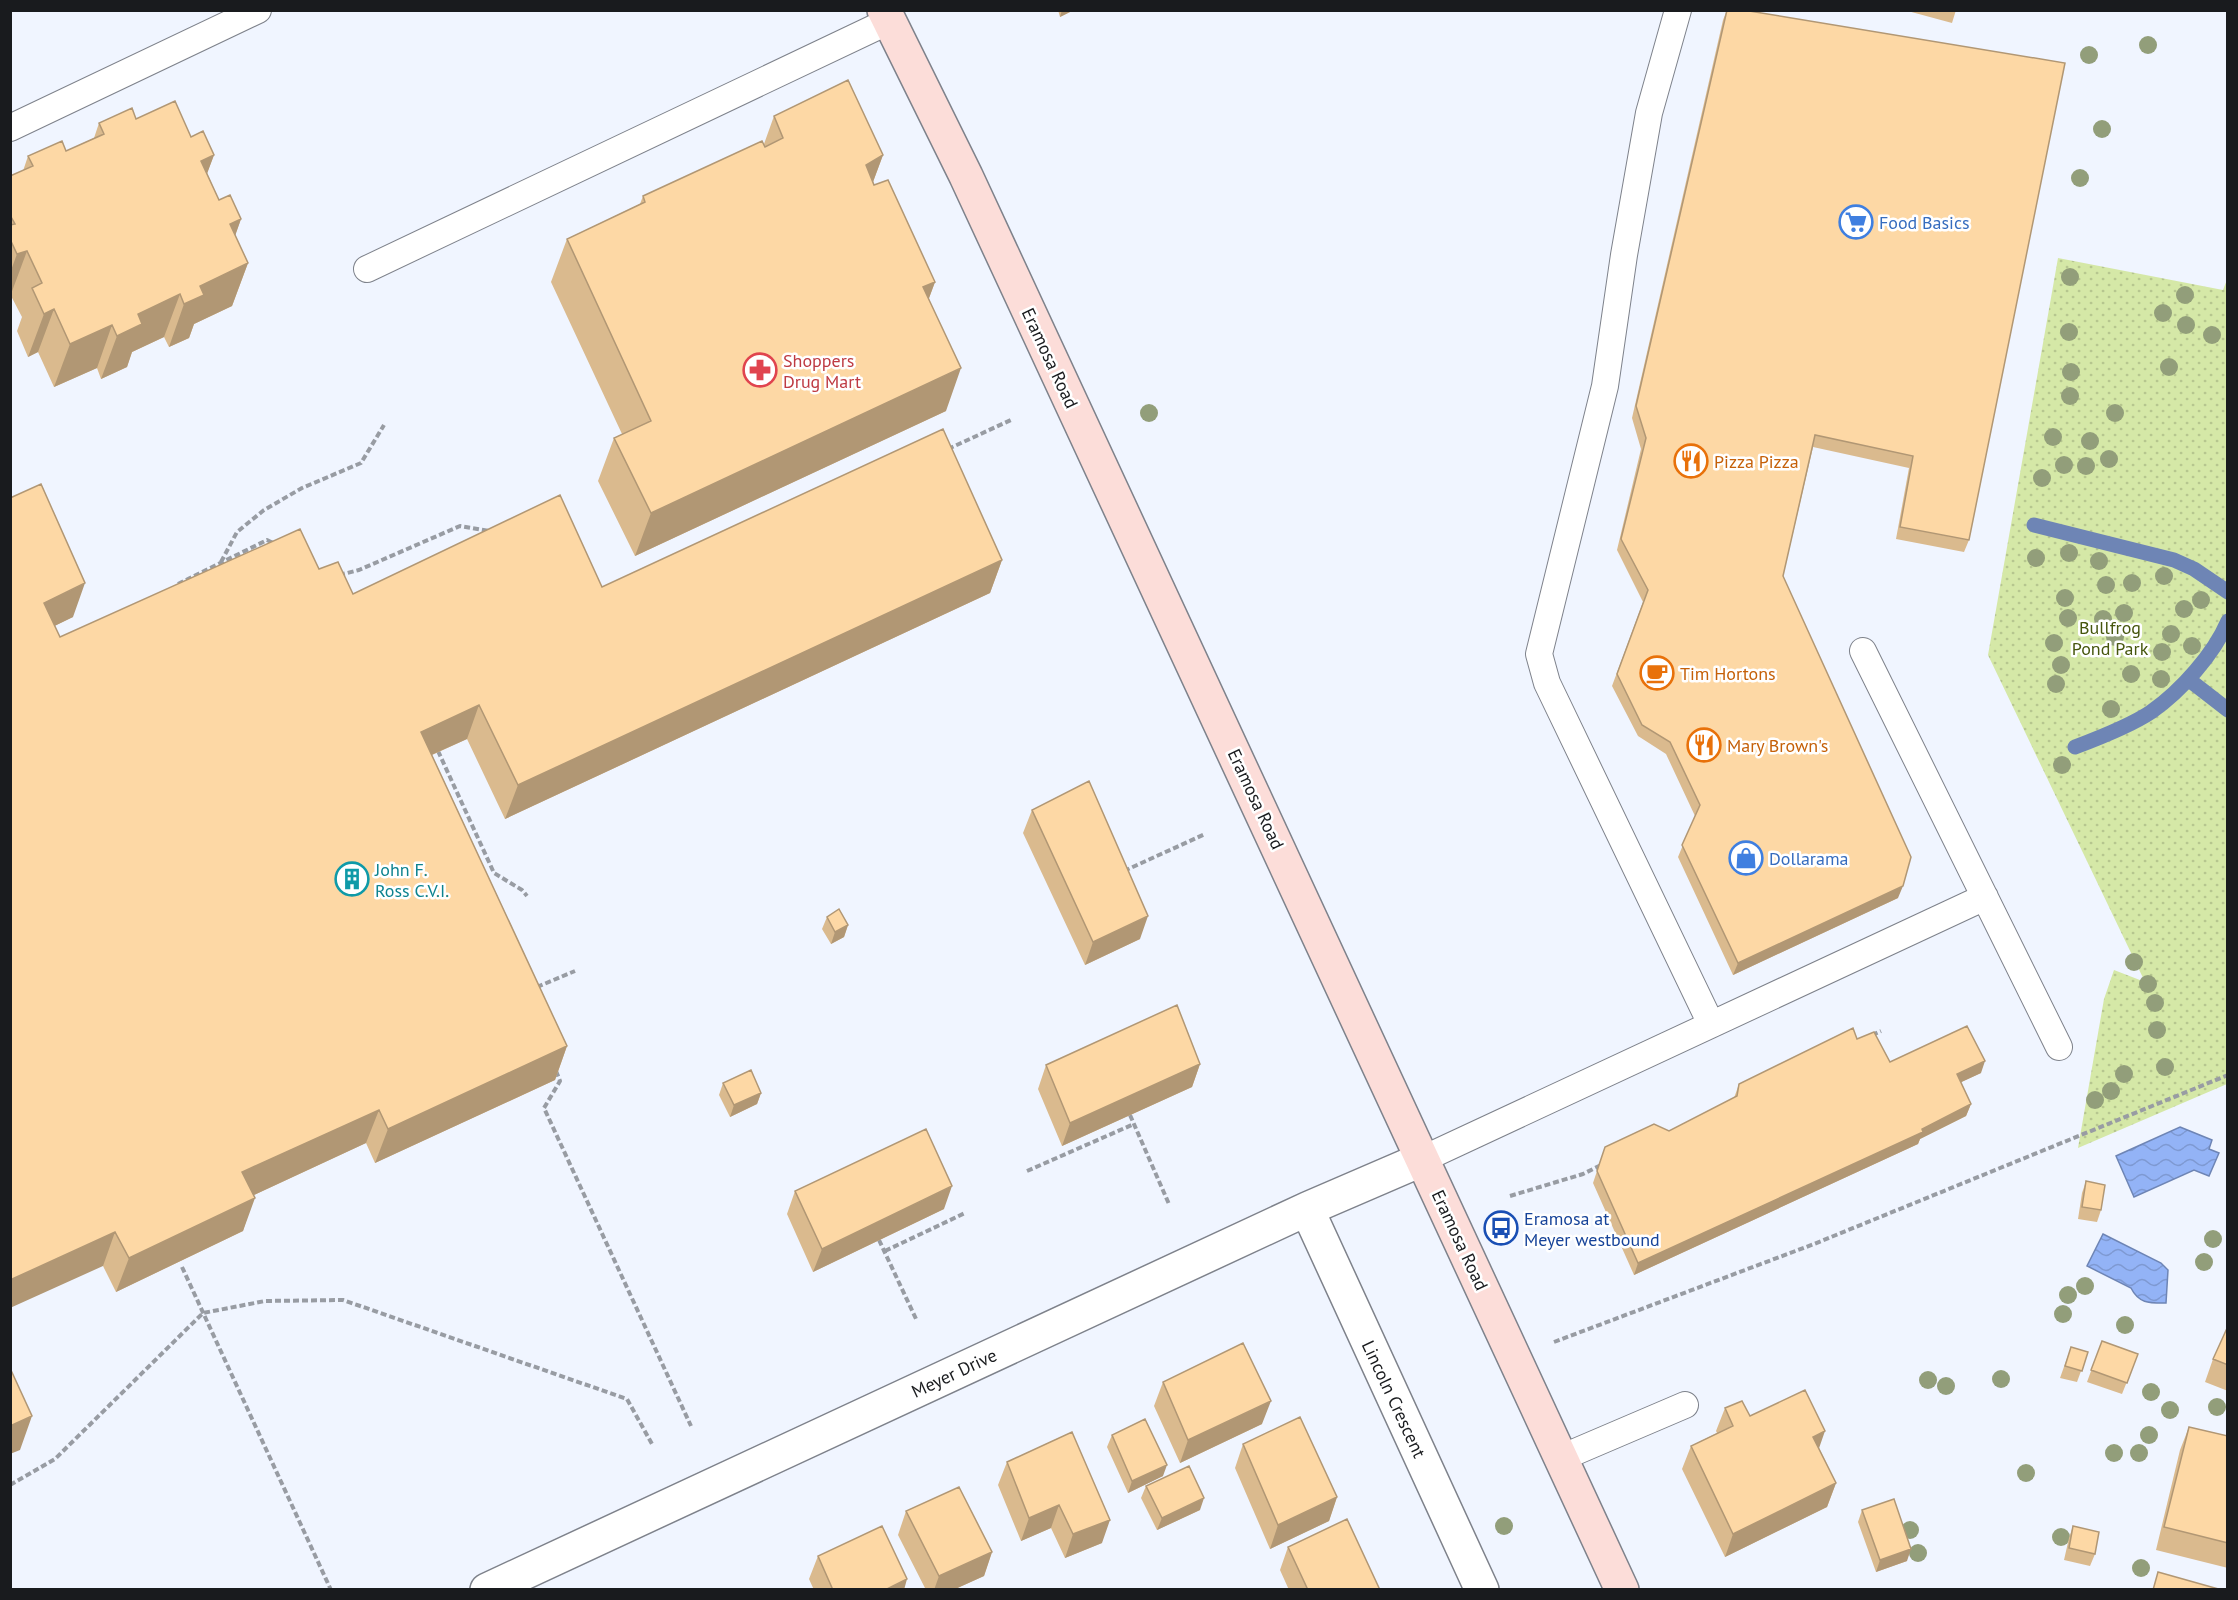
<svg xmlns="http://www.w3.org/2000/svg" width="2238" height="1600" font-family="'PT Sans',sans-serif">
	<defs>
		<pattern id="park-dots" width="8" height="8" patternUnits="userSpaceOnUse" patternTransform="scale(1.5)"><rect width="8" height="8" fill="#d5e8a7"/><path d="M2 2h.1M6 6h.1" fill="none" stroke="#b6c68f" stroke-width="1.8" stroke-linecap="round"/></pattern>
		<pattern id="water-waves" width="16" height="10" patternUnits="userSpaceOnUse" patternTransform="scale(1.5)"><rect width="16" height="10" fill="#93b3f6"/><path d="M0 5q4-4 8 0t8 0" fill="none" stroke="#7e99d2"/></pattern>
	</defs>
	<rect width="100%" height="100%" fill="#f0f5ff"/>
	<path fill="url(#park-dots)" d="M2058,258L2223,290L2228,277L2227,1084L2078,1148L2104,999L2114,970L2145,982L1988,655Z"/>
	<path fill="url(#water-waves)" stroke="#6e85b5" stroke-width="1.5" d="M2180,1127L2212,1140L2209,1149L2219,1153L2209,1176L2194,1170L2134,1197L2116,1156Z
		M2103,1234L2161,1263L2168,1270L2166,1303C2150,1303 2139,1304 2131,1288L2087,1266Z"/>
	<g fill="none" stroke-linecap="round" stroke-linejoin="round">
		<path stroke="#6e85b5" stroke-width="15" d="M2034,525L2174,560L2194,569L2228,592
			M2188,679L2228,710
			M2075,747C2099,738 2130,726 2151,712C2181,691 2214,654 2228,621"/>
		<g stroke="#7e828b" stroke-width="28">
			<path id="service" d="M1678,10L1649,113L1624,255L1605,386L1539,654L1547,683L1711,1024
				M10,128L258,10
				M367,269L889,21
				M1863,651L2059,1047
				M1423,1159L1985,897
				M1561,1458L1685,1405"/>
		</g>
		<g stroke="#7e828b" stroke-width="36">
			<path id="minor" d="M1307,1209L1482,1590
				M487,1590L1307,1209L1423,1159"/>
		</g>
		<g stroke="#7e828b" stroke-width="36">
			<path id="secondary" d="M884,10L966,176L1622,1590"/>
		</g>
		<path stroke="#989ca3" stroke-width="4" stroke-dasharray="6 3" stroke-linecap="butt" d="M948,449L1011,420
			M221,562L237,532L264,510L302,488L361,463L384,425
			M339,575L359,570L460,526L489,531
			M178,584L267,540L273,543
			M438,751L494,873L522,890L527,896
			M1124,871L1205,834
			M537,987L575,971
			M1872,1035L1881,1031
			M556,1071L560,1081L544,1108L691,1426
			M1130,1115L1169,1204
			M1027,1171L1134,1124
			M1510,1196L1583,1174L1603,1164
			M879,1240L917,1321
			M885,1251L965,1213
			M182,1267L331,1590
			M1554,1342L1814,1244L2228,1075
			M10,1485L55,1459L203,1313L265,1301L343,1300L627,1399L652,1444"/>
		<use href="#service" stroke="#fff" stroke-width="26"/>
		<use href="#minor" stroke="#fff" stroke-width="33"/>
		<use href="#secondary" stroke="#fcddd9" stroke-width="33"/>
	</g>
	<g fill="#929e7a">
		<circle cx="2148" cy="45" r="9"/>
		<circle cx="2089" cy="55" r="9"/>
		<circle cx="2102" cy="129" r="9"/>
		<circle cx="2080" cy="178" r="9"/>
		<circle cx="2070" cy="277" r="9"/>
		<circle cx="2185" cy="295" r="9"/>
		<circle cx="2163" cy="313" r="9"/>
		<circle cx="2186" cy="325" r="9"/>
		<circle cx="2069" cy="332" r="9"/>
		<circle cx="2212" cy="335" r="9"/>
		<circle cx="2169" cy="367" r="9"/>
		<circle cx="2071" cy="372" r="9"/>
		<circle cx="2070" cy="396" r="9"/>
		<circle cx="1149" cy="413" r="9"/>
		<circle cx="2115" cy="413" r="9"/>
		<circle cx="2053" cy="437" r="9"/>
		<circle cx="2090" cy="441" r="9"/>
		<circle cx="2109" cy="459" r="9"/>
		<circle cx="2064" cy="465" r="9"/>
		<circle cx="2086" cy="466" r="9"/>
		<circle cx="2042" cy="478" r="9"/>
		<circle cx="2069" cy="553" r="9"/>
		<circle cx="2036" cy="558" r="9"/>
		<circle cx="2099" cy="561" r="9"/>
		<circle cx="2164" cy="576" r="9"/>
		<circle cx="2132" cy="583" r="9"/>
		<circle cx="2106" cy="585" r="9"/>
		<circle cx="2065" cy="598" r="9"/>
		<circle cx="2201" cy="600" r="9"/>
		<circle cx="2184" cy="609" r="9"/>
		<circle cx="2124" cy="613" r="9"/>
		<circle cx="2068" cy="618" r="9"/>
		<circle cx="2103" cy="619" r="9"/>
		<circle cx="2171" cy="634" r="9"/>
		<circle cx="2115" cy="637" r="9"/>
		<circle cx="2054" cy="643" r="9"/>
		<circle cx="2192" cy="646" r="9"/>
		<circle cx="2162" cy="652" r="9"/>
		<circle cx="2061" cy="665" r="9"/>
		<circle cx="2131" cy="674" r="9"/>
		<circle cx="2161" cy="679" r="9"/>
		<circle cx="2056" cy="684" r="9"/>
		<circle cx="2111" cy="709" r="9"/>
		<circle cx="2062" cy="765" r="9"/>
		<circle cx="2134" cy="962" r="9"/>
		<circle cx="2148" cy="984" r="9"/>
		<circle cx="2155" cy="1003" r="9"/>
		<circle cx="2157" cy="1030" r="9"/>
		<circle cx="2165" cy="1067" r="9"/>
		<circle cx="2124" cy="1074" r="9"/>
		<circle cx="2111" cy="1091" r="9"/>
		<circle cx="2095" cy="1100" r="9"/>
		<circle cx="2213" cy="1239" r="9"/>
		<circle cx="2204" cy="1262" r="9"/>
		<circle cx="2085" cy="1286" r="9"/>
		<circle cx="2068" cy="1295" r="9"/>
		<circle cx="2063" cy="1314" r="9"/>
		<circle cx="2125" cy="1325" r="9"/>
		<circle cx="2001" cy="1379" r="9"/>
		<circle cx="1928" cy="1380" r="9"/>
		<circle cx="1946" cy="1386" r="9"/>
		<circle cx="2151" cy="1392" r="9"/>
		<circle cx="2217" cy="1407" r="9"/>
		<circle cx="2170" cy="1410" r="9"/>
		<circle cx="2149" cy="1435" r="9"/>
		<circle cx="2114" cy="1453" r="9"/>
		<circle cx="2139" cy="1453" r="9"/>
		<circle cx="2026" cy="1473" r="9"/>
		<circle cx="1504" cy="1526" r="9"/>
		<circle cx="1910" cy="1530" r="9"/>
		<circle cx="2061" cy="1537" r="9"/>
		<circle cx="1918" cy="1553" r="9"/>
		<circle cx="2141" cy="1568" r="9"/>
	</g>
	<path fill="#daba8e" d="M1058,10H1074L1060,17Z
		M1727,10L1969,540L1964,552L1896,539L1909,468L1813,447L1783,576L1898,898L1733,975L1678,857L1695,816L1666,754L1638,736L1612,686L1643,602L1617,550L1641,449L1632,418L1723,20Z
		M1904,10H1956L1952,23Z
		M774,116L883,155L873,182L935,282L929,298L946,411L635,556L598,481L614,438L622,434L551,282L567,239L640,204L643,196L764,144Z
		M136,119L191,137L214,155L207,173L219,200L241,219L235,235L248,263L232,306L194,324L189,338L169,347L164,337L132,352L127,367L101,379L97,368L54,387L38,352L28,357L17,331L22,317L10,294V176L23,171L28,156L66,151L94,138L99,123Z
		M10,498L73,617L54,626L60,637L319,569L353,594L602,587L1002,560L990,593L505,819L467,739L432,755L567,1046L555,1080L375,1163L366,1143L254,1195L243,1231L116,1292L103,1266Z
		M1032,810L1140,939L1085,965L1023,833Z
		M827,917L848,925L844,937L831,944L822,929Z
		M1857,1039L1890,1062L1981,1073L1961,1082L1971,1104L1966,1116L1920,1139L1918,1144L1634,1275L1593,1183L1605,1147L1669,1131L1734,1098L1739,1084Z
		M1200,1064L1192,1087L1062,1146L1038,1089L1046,1065Z
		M723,1083L761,1093L757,1104L730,1117L719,1095Z
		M2086,1181L2101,1210L2097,1222L2078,1219L2082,1193Z
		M795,1191L944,1209L813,1272L787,1214Z
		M2228,1326V1391L2205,1382L2213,1359Z
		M2102,1341L2138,1354L2122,1394L2087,1382Z
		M2071,1347L2088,1352L2077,1382L2060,1378Z
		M1163,1382L1262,1424L1180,1463L1154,1406Z
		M1725,1408L1750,1416L1819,1448L1836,1483L1827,1507L1725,1557L1682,1469L1691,1446L1717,1433L1716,1431Z
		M2189,1427L2228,1436V1568L2156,1550L2180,1450Z
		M1072,1432L1102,1543L1065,1558L1051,1528L1021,1541L998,1485L1007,1462Z
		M1112,1435L1163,1476L1128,1493L1107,1447Z
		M1243,1444L1337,1497L1329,1521L1270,1549L1235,1468Z
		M1146,1486L1200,1510L1157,1530L1141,1498Z
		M1862,1510L1907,1561L1876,1572L1858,1522Z
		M906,1511L992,1552L984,1576L953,1590H926L898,1535Z
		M2073,1526L2095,1554L2090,1566L2064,1560L2069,1538Z
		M1288,1547L1380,1590H1289L1280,1570Z
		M818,1556L904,1590H814L809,1579Z"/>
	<path fill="#b19774" d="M1062,10H1074L1060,17Z
		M214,155L198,198L201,161Z
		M883,155L867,198L866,165Z
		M241,219L226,262L230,224Z
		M27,251L11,294H10V273L17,254Z
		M248,263L232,306L194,324L189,338L169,347L184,304L200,286Z
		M935,282L919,325L923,287Z
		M180,294L164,337L132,352L127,367L101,379L117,336L138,314Z
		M54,309L38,352L28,357L44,314Z
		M112,325L97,368L54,387L70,344Z
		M961,368L946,411L635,556L651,513Z
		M1002,560L990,593L505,819L518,785Z
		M85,583L73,617L32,637L44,603Z
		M479,705L467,739L409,765L421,732Z
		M1903,886L1898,898L1733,975L1738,963Z
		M1148,916L1140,939L1085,965L1093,942Z
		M848,925L844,937L831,944L835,932Z
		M567,1046L555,1080L375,1163L388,1129Z
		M1985,1061L1981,1073L1953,1086L1957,1074Z
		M1200,1064L1192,1087L1062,1146L1070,1123Z
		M761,1093L757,1104L730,1117L734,1105Z
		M1971,1104L1966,1116L1920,1139L1918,1144L1634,1275L1638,1263L1922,1129Z
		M379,1110L366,1143L230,1206L242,1172Z
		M952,1186L944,1209L813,1272L822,1249Z
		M255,1198L243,1231L116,1292L129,1258Z
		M115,1232L103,1266L10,1308V1280Z
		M1271,1401L1262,1424L1180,1463L1188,1440Z
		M32,1416L20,1450L10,1454V1426Z
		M1825,1431L1817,1454L1813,1437Z
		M1167,1465L1163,1476L1128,1493L1132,1481Z
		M1836,1483L1827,1507L1725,1557L1733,1534Z
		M1337,1497L1329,1521L1270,1549L1278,1525Z
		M1204,1498L1200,1510L1157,1530L1162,1518Z
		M1059,1505L1051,1528L1021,1541L1029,1518Z
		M1110,1520L1102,1543L1065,1558L1073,1534Z
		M1911,1549L1907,1561L1876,1572L1880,1560Z
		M992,1552L984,1576L953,1590H934L939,1576Z
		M907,1579L904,1590H885Z"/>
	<path fill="#fdd8a5" stroke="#b19774" stroke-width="1.5" d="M1727,10H1743L2065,63L1969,540L1900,527L1913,456L1815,435L1783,576L1911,857L1903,886L1738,963L1682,845L1700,805L1670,742L1642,725L1617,674L1648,590L1621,539L1646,438L1636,406Z
		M848,80L883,155L866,165L874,185L888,180L935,282L923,287L961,368L651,513L614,438L651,421L567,239L645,202L643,196L762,141L765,147L783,138L774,116Z
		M175,101L191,137L203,131L214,155L201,161L219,200L230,195L241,219L230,224L248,263L200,286L204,295L184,304L180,294L138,314L142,324L117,336L112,325L70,344L54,309L44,314L32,288L42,283L27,251L17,254L10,239V225L15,224L10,215V176L33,166L28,156L62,141L66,151L104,134L99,123L132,108L136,119Z
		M943,429L1002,560L518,785L479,705L421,732L567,1046L388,1129L379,1110L242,1172L255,1198L129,1258L115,1232L10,1280V498L41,484L85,583L44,603L60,637L300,529L319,569L338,562L353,594L560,495L602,587Z
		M1089,781L1148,916L1093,942L1032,810Z
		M839,909L848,925L835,932L827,917Z
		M1177,1005L1200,1064L1070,1123L1046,1065Z
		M1967,1026L1985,1061L1957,1074L1971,1104L1922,1129L1923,1132L1638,1263L1597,1171L1605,1147L1654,1124L1669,1131L1737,1096L1739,1084L1853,1028L1857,1039L1874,1032L1890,1062Z
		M751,1070L761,1093L734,1105L723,1083Z
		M926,1129L952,1186L822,1249L795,1191Z
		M2086,1181L2105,1185L2101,1210L2082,1207Z
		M2228,1326V1365L2213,1359Z
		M2102,1341L2138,1354L2127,1383L2091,1370Z
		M1243,1343L1271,1401L1188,1440L1163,1382Z
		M2071,1347L2088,1352L2082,1371L2065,1366Z
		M10,1368L32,1416L10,1426Z
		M1805,1390L1825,1431L1813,1437L1836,1483L1733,1534L1691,1446L1733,1426L1725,1408L1742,1401L1750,1416Z
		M1300,1417L1337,1497L1278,1525L1243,1444Z
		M1145,1419L1167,1465L1132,1481L1112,1435Z
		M2189,1427L2228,1436V1543L2164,1527Z
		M1072,1432L1110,1520L1073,1534L1059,1505L1029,1518L1007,1462Z
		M1189,1466L1204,1498L1162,1518L1146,1486Z
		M959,1487L992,1552L939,1576L906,1511Z
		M1894,1499L1911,1549L1880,1560L1862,1510Z
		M1347,1519L1380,1590H1308L1288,1547Z
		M882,1526L907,1579L885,1590H833L818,1556Z
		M2073,1526L2099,1532L2095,1554L2069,1548Z
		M2158,1572L2222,1590H2153Z"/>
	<defs>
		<g id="supermarket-ring" transform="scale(1.725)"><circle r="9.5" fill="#fff" stroke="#3f7fe0" stroke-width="1.5"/><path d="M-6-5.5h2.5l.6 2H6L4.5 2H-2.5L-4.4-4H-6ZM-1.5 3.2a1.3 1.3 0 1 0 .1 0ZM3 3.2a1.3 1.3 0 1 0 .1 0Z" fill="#3f7fe0"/></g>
		<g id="pharmacy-ring" transform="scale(1.725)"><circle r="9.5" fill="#fff" stroke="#e0444e" stroke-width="1.5"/><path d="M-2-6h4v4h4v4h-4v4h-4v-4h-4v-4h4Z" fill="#e0444e"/></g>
		<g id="restaurant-ring" transform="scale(1.725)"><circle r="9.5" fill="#fff" stroke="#e8710a" stroke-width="1.5"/><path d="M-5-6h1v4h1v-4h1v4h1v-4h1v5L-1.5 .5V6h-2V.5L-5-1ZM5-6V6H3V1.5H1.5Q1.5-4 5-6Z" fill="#e8710a"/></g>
		<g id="cafe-ring" transform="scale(1.725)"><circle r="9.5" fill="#fff" stroke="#e8710a" stroke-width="1.5"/><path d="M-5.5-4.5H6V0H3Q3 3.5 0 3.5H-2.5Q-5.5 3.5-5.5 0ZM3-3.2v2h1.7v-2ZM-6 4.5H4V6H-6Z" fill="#e8710a"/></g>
		<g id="shop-ring" transform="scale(1.725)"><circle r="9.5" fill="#fff" stroke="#3f7fe0" stroke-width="1.5"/><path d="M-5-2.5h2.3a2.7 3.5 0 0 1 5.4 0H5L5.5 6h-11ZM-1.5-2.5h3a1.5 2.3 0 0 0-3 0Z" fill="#3f7fe0"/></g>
		<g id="building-ring" transform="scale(1.725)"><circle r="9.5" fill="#fff" stroke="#0f9aa8" stroke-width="1.5"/><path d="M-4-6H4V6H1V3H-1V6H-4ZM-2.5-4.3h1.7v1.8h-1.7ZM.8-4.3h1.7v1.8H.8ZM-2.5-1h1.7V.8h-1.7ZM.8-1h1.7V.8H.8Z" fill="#0f9aa8"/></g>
		<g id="bus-ring" transform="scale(1.725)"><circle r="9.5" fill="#fff" stroke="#1a4fb4" stroke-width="1.5"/><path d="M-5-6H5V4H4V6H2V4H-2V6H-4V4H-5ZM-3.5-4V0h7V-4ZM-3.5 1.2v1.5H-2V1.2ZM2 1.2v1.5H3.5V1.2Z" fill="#1a4fb4"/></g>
	</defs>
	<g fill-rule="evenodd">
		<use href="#supermarket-ring" x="1856" y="222"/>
		<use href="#pharmacy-ring" x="760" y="370"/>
		<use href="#restaurant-ring" x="1691" y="461"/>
		<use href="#cafe-ring" x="1657" y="673"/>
		<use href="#restaurant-ring" x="1704" y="745"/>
		<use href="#shop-ring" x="1746" y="858"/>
		<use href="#building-ring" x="352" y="879"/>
		<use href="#bus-ring" x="1501" y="1228"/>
	</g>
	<g text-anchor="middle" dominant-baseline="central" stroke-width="5" stroke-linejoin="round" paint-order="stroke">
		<g font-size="18" fill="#366cbe" stroke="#fff" text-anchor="start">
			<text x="1879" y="222">Food Basics</text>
			<text x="1769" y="858">Dollarama</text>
		</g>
		<g font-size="18" fill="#191b1e" stroke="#fff">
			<text transform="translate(1050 358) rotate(65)">Eramosa Road</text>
			<text transform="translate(1256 799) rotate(65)">Eramosa Road</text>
			<text transform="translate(1460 1240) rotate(65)">Eramosa Road</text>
			<text transform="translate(954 1373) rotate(-25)">Meyer Drive</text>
			<text transform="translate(1394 1399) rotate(65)">Lincoln Crescent</text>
		</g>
		<g font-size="18" fill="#be3a42" stroke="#fff" text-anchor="start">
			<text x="783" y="360">Shoppers<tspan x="783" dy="21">Drug Mart</tspan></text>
		</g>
		<g font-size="18" fill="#c56008" stroke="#fff" text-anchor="start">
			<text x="1714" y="461">Pizza Pizza</text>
			<text x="1680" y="673">Tim Hortons</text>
			<text x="1727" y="745">Mary Brown's</text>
		</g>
		<g font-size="18" fill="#46560d" stroke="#fff">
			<text x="2110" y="627">Bullfrog<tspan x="2110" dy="21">Pond Park</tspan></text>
		</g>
		<g font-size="18" fill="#0d838f" stroke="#fff" text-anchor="start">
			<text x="375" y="869">John F.<tspan x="375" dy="21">Ross C.V.I.</tspan></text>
		</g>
		<g font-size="18" fill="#164399" stroke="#fff" text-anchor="start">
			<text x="1524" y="1218">Eramosa at<tspan x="1524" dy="21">Meyer westbound</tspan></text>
		</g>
	</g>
	<rect width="2238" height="1600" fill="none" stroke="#191b1e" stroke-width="24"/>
</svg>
